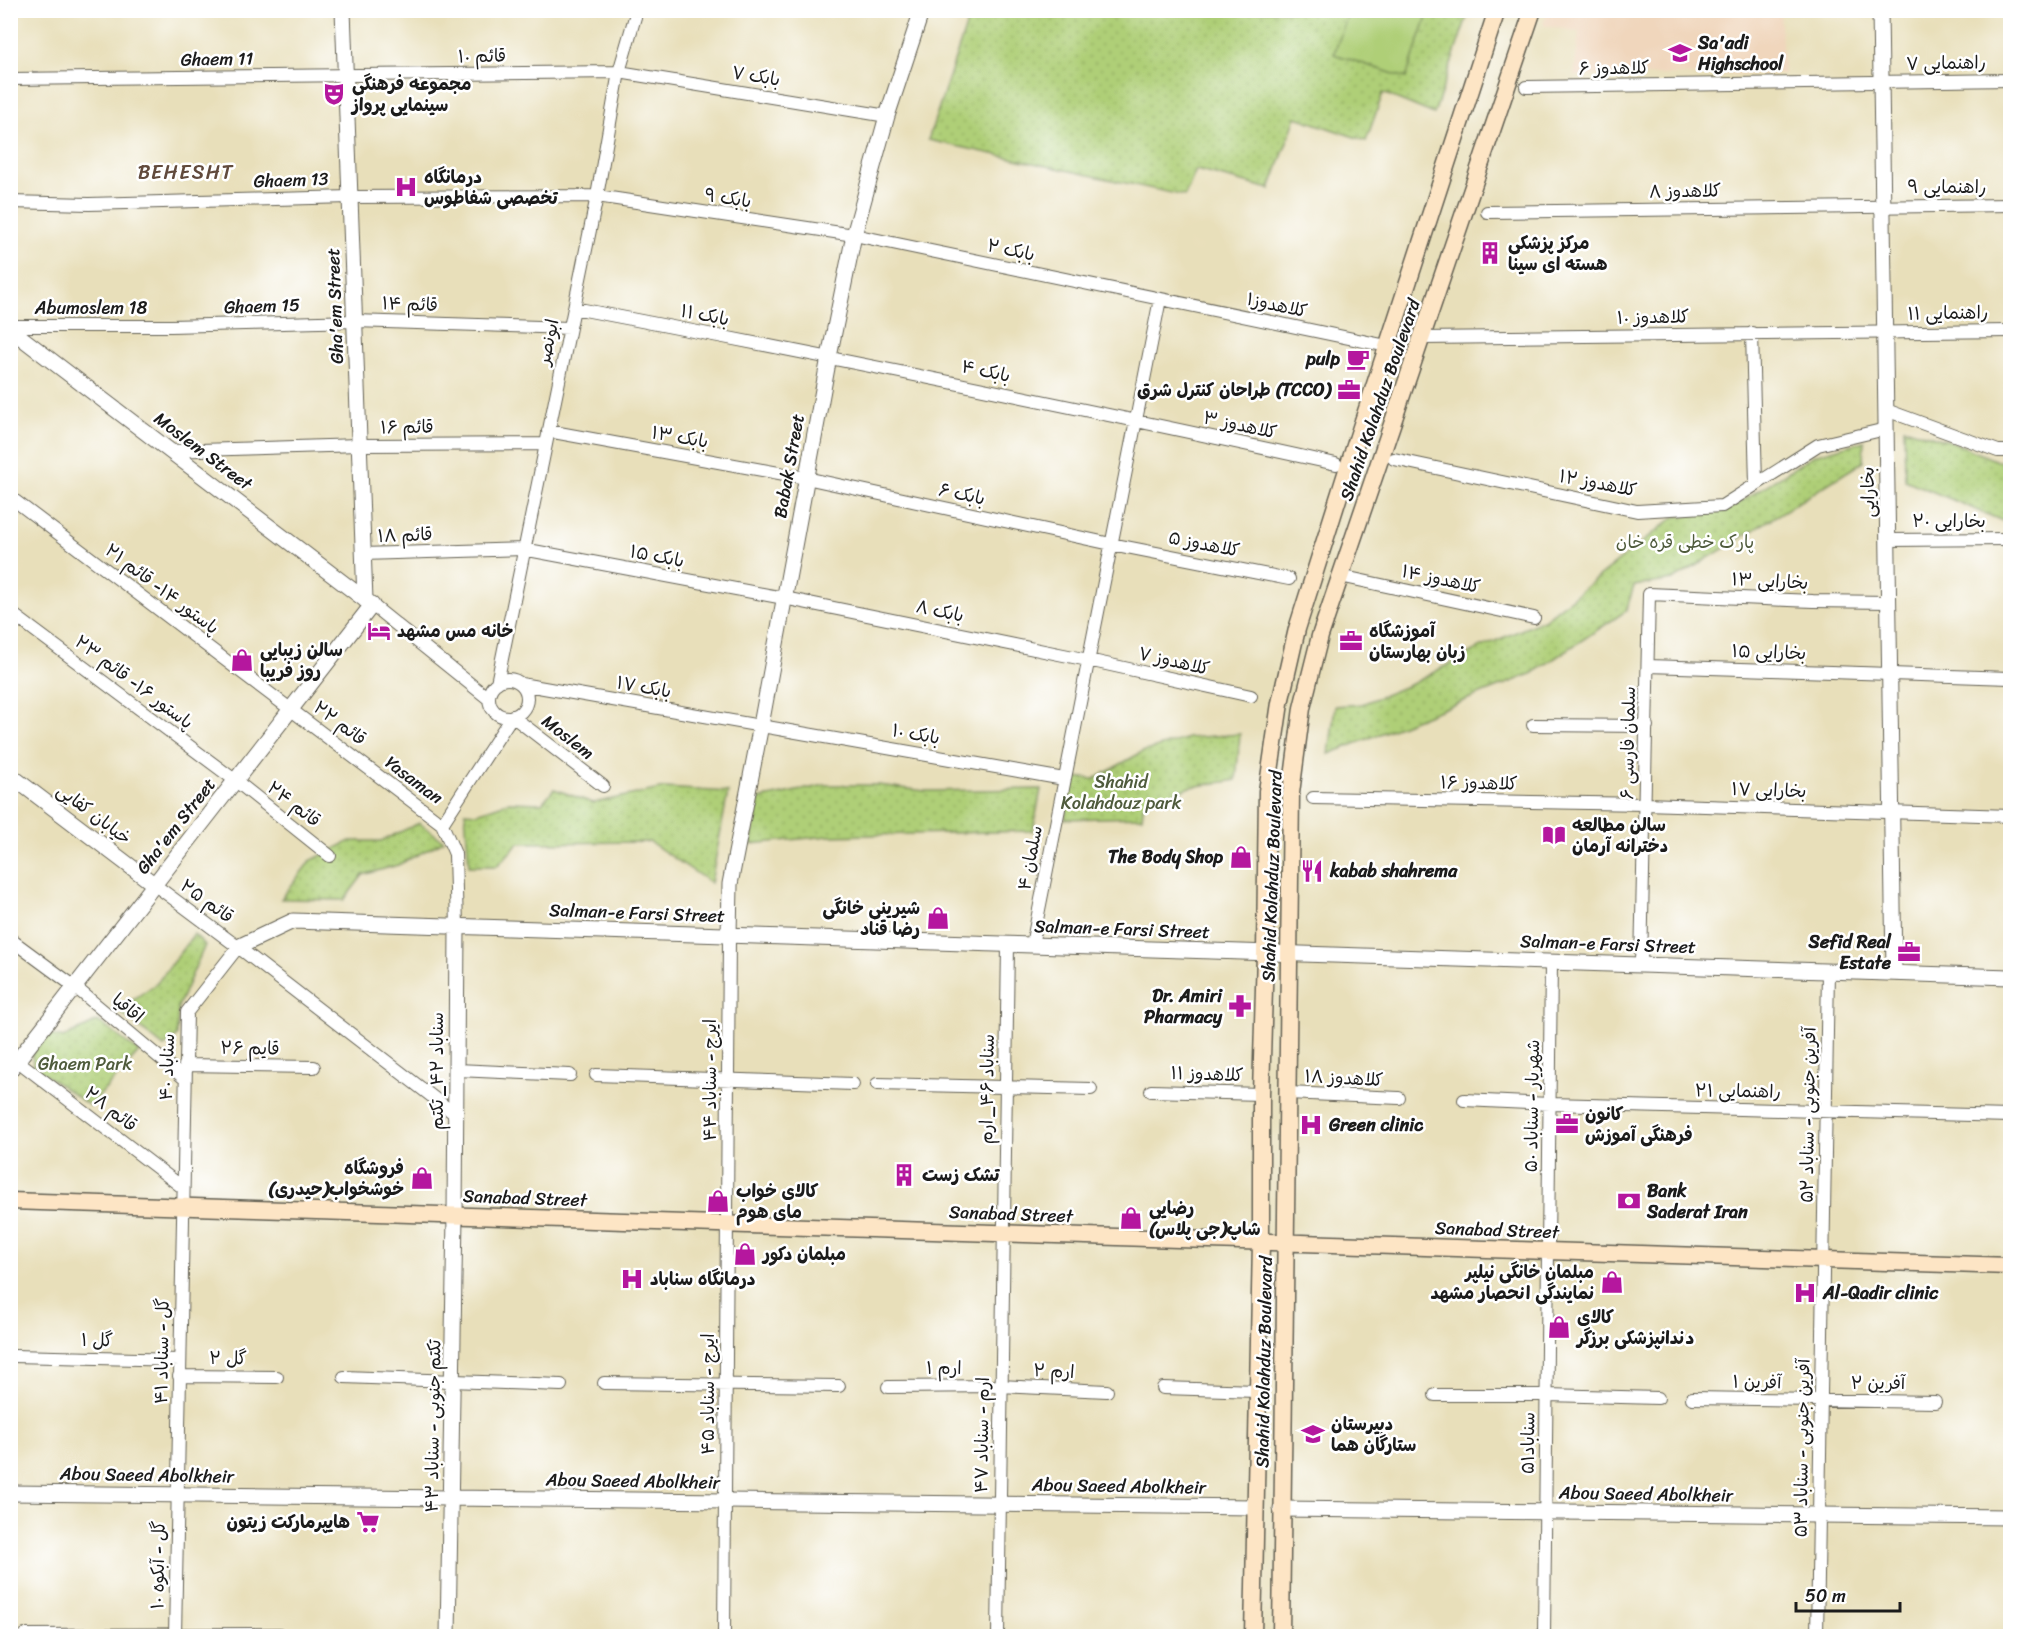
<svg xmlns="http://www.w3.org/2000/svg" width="2021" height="1647" font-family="Sriracha,'Playpen Sans Arabic',sans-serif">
	<defs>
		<pattern id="park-dots" width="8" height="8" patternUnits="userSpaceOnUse" patternTransform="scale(1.5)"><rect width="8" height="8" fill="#afcf77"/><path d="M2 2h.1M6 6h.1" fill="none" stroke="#96b166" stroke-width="1.8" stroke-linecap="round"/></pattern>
	</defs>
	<rect width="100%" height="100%" fill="#fff"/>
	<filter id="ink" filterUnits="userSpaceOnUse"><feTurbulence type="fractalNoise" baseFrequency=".0167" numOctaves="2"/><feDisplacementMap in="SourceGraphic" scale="12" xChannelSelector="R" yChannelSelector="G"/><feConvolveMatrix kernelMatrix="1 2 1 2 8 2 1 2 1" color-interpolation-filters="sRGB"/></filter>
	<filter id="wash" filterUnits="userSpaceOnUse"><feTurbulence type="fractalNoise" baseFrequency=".008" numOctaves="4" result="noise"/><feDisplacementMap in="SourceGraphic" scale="24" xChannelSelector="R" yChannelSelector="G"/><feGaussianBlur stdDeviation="1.35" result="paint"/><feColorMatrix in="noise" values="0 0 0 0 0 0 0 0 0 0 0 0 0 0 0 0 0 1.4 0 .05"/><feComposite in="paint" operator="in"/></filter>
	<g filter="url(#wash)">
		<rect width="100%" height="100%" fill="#e8dfba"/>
		<path fill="#f0d6bc" d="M1548,11H1780L1784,74L1574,76L1579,32L1543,25Z"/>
		<path fill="url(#park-dots)" stroke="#66764a" stroke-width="1.5" d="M971,11H1469L1434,114L1383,93L1366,141L1296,117L1270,189L1196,170L1185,196L928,140Z
			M1904,428L1955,443L1997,461L2010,462V524L1905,480Z
			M1864,441L1863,462L1673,580L1634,586L1626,611L1531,674L1329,754L1335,706L1362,704L1414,683L1477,649L1544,620L1674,517L1728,510L1814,455Z
			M1240,734L1236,780L1191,787L1144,803L1142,817L1065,819L1070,777L1094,779L1142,752L1188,738Z
			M825,785H878L925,791L1041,789L1033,831L829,836L751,844L759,799Z
			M665,788L728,792L711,883L650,842L519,843L497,866H469L465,812L477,813L509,802L542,803L554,789L593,803Z
			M419,823L444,841L398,865L363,875L344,900L281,899L310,861L350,841H381Z
			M194,934L205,945L178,1007L177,1036L164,1047L118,1010L157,983Z
			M98,1021L139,1052L90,1106L33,1066L32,1053L47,1034L63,1038Z"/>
		<path fill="#afcf77" stroke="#66764a" stroke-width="1.5" d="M1349,11H1429L1406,78L1334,54Z"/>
	</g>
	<g filter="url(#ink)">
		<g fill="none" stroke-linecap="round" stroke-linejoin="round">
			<g stroke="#636053" stroke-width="14">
				<path id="minor" d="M10,79L619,72L887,116
					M1526,87L2010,80
					M10,202L89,204L350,197L597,196L854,235L1387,346
					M1487,212L2010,205
					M574,308C829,357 1083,408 1336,464
					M10,326H171L355,321L570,328
					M1752,333L1756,484
					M1422,338L2010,331
					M1886,410L1998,451H2010
					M548,431L806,478L1111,544L1289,579
					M170,451L359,445L545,444
					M1394,459L1637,511L1722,506L1818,445L1886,429
					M10,497L442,824L455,854L457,927
					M1888,540L2010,539
					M363,554L523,549L784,598L1088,660L1251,696
					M1340,576L1534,618
					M372,605L489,699
					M10,612L236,781L330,856
					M1648,666L2010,678
					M489 698a19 19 0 1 1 38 0a19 19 0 1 1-38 0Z
					M497,683L597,196L619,72L637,10
					M521,684L1064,779
					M1533,725L1647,726
					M1313,798L1645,804L2010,816
					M442,824L512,716L603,786
					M155,885L238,947L456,1115
					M10,939L75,987L185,1079
					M1032,945L1160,299
					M1641,965L1649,594L1813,601L1889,602
					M10,1055L182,1187
					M185,1065L314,1067
					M457,1070L570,1075
					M596,1075L853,1084
					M877,1084L1091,1089
					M1151,1091L1261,1094
					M1288,1093L1399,1098
					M1464,1100L1550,1104L2010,1116
					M13,1356L180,1360
					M179,1376L277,1377
					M344,1377L561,1385
					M604,1383L839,1386
					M888,1387L1000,1386L1107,1391
					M1163,1388L1257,1391
					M1435,1395H1547L1658,1398
					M1692,1398L1935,1402
					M25,1635L280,1634
					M175,1636L187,1012L238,947
					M724,1636L729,936
					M998,1636L1008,945
					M1544,1636L1551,962
					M1817,1636L1828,971"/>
			</g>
			<g stroke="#636053" stroke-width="17">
				<path id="tertiary" d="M343,10L365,600
					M1880,10L1894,973
					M10,329L372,605L10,1070
					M10,775L155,885
					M729,936L730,884L761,725L829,357L854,235L887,116L922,10
					M238,947L293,921L2010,977
					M10,1493L1255,1507
					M1281,1509L2010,1517
					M448,1636L455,1216L457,927"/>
			</g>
			<g stroke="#636053" stroke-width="19">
				<path id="secondary" d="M10,1201L2010,1266
					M1253,1636L1261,1242V1094L1265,953L1267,791L1269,778L1280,703L1297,629L1348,467L1497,10
					M1281,1636L1291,793L1302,708L1320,636L1533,10"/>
			</g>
			<use href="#minor" stroke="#fff" stroke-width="12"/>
			<use href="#tertiary" stroke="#fff" stroke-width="15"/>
			<use href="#secondary" stroke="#fde5c5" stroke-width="16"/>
		</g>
	</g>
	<defs>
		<g id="school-bare" transform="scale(1.8)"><path d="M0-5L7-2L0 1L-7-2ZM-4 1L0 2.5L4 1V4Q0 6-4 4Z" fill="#b5179e" stroke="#fff" stroke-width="2.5" paint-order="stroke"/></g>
		<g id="theatre-bare" transform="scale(1.8)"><path d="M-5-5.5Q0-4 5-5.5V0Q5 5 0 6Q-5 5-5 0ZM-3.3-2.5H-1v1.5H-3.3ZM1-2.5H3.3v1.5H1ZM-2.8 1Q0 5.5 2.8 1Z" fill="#b5179e" stroke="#fff" stroke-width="2.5" paint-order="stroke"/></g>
		<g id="hospital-bare" transform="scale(1.8)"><path d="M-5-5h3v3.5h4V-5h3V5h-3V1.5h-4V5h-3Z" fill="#b5179e" stroke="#fff" stroke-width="2.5" paint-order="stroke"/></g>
		<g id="building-bare" transform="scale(1.8)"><path d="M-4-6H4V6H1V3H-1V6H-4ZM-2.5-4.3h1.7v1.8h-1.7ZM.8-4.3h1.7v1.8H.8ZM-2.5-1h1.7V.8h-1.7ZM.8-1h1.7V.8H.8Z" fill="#b5179e" stroke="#fff" stroke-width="2.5" paint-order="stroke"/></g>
		<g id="cafe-bare" transform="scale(1.8)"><path d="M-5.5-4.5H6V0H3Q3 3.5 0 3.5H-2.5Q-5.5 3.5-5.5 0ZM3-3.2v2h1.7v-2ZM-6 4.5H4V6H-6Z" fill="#b5179e" stroke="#fff" stroke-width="2.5" paint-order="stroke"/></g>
		<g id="office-bare" transform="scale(1.8)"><path d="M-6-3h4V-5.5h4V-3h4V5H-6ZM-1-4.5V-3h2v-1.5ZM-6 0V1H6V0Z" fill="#b5179e" stroke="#fff" stroke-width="2.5" paint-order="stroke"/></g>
		<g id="hotel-bare" transform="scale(1.8)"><path d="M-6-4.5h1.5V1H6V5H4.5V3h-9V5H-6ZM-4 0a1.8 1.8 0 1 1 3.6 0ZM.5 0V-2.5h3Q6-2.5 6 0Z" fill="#b5179e" stroke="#fff" stroke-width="2.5" paint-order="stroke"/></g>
		<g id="shop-bare" transform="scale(1.8)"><path d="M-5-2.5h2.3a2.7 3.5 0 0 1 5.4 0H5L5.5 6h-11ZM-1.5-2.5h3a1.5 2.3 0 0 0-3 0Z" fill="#b5179e" stroke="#fff" stroke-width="2.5" paint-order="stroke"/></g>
		<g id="library-bare" transform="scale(1.8)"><path d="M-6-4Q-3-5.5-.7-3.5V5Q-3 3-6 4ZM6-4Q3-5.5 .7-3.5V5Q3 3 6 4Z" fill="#b5179e" stroke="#fff" stroke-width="2.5" paint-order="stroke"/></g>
		<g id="restaurant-bare" transform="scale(1.8)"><path d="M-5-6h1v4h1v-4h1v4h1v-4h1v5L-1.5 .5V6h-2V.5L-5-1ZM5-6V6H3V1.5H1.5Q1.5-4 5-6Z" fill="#b5179e" stroke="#fff" stroke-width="2.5" paint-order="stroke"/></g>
		<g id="pharmacy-bare" transform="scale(1.8)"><path d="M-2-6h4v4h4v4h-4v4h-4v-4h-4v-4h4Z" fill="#b5179e" stroke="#fff" stroke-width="2.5" paint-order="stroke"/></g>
		<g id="bank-bare" transform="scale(1.8)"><path d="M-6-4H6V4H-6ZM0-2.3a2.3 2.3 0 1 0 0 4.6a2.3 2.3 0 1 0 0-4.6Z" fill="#b5179e" stroke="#fff" stroke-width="2.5" paint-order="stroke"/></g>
		<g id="supermarket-bare" transform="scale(1.8)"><path d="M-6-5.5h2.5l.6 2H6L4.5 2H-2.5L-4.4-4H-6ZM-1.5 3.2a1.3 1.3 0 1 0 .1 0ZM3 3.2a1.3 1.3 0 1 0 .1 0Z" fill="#b5179e" stroke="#fff" stroke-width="2.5" paint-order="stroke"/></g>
	</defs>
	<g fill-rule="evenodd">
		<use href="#school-bare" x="1680" y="53"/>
		<use href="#theatre-bare" x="334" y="94"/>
		<use href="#hospital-bare" x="406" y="187"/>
		<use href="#building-bare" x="1490" y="253"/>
		<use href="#cafe-bare" x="1358" y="359"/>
		<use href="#office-bare" x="1349" y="390"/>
		<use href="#hotel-bare" x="379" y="631"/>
		<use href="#office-bare" x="1351" y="641"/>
		<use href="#shop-bare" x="242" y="660"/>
		<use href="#library-bare" x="1554" y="835"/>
		<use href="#shop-bare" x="1241" y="857"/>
		<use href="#restaurant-bare" x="1312" y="871"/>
		<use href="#shop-bare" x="938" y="918"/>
		<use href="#office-bare" x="1909" y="952"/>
		<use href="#pharmacy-bare" x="1240" y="1006"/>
		<use href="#office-bare" x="1567" y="1124"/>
		<use href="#hospital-bare" x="1311" y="1125"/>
		<use href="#building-bare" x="904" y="1175"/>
		<use href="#shop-bare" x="422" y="1178"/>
		<use href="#shop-bare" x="718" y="1201"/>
		<use href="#bank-bare" x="1629" y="1201"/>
		<use href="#shop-bare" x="1131" y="1218"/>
		<use href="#shop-bare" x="745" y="1254"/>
		<use href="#hospital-bare" x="632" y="1279"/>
		<use href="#shop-bare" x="1612" y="1282"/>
		<use href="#hospital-bare" x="1805" y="1293"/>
		<use href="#shop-bare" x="1559" y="1327"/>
		<use href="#school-bare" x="1313" y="1434"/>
		<use href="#supermarket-bare" x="368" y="1522"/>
	</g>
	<g text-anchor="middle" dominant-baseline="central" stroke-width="5" stroke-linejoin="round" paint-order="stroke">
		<g font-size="18" font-weight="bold" fill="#1c1c1c" stroke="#fff" text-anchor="start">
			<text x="1698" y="43">Sa'adi<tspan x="1698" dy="21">Highschool</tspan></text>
			<text x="352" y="84">مجموعه فرهنگی<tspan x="352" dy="21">سینمایی پرواز</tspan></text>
			<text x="424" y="177">درمانگاه<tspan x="424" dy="21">تخصصی شفاطوس</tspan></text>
			<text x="1508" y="243">مرکز پزشکی<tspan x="1508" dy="21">هسته ای سینا</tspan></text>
			<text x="1340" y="359" text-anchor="end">pulp</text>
			<text x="1331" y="390" text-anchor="end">طراحان کنترل شرق (TCCO)</text>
			<text x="397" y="631">خانه مس مشهد</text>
			<text x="1369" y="631">آموزشگاه<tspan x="1369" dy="21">زبان بهارستان</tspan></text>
			<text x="260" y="650">سالن زیبایی<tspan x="260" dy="21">روز فریبا</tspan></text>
			<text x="1572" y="825">سالن مطالعه<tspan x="1572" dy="21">دخترانه آرمان</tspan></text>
			<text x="1223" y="857" text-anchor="end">The Body Shop</text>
			<text x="1330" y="871">kabab shahrema</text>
			<text x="920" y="908" text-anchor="end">شیرینی خانگی<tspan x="920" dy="21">رضا قناد</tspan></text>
			<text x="1891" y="942" text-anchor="end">Sefid Real<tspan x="1891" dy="21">Estate</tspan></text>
			<text x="1222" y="996" text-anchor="end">Dr. Amiri<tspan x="1222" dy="21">Pharmacy</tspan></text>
			<text x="1585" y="1114">کانون<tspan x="1585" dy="21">فرهنگی آموزش</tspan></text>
			<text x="1329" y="1125">Green clinic</text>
			<text x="404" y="1168" text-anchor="end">فروشگاه<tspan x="404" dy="21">خوشخواب(حیدری)</tspan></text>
			<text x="922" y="1175">تشک زست</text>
			<text x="736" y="1191">کالای خواب<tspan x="736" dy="21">مای هوم</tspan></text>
			<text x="1647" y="1191">Bank<tspan x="1647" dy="21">Saderat Iran</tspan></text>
			<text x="1149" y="1208">رضایی<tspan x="1149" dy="21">شاپ(جی پلاس)</tspan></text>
			<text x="763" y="1254">مبلمان دكور</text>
			<text x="1594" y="1272" text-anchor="end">مبلمان خانگی نیلپر<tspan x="1594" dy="21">نمایندگی انحصار مشهد</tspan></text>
			<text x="650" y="1279">درمانگاه سناباد</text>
			<text x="1823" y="1293">Al-Qadir clinic</text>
			<text x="1577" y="1317">کالای<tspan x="1577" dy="21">دندانپزشکی برزگر</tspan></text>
			<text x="1331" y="1424">دبیرستان<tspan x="1331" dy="21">ستارگان هما</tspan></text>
			<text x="350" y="1522" text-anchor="end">هایپرمارکت زیتون</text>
		</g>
		<g font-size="18" fill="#1c1c1c" stroke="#fff">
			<text transform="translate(482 56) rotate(-1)">قائم ۱۰</text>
			<text transform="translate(217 59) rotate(-1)">Ghaem 11</text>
			<text transform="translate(1946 63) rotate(-1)">راهنمایی ۷</text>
			<text transform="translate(1614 68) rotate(-1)">کلاهدوز ۶</text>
			<text transform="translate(756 76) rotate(9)">بابک ۷</text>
			<text transform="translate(291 180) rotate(-2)">Ghaem 13</text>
			<text x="1947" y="187">راهنمایی ۹</text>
			<text transform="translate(1685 191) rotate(-1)">کلاهدوز ۸</text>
			<text transform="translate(728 198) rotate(9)">بابک ۹</text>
			<text transform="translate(1011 250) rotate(12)">بابک ۲</text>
			<text transform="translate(410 304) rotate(2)">قائم ۱۴</text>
			<text transform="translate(1277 305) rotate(12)">کلاهدوز۱</text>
			<text transform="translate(262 306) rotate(-2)">Ghaem 15</text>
			<text transform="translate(335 306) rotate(-92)">Gha'em Street</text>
			<text x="91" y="308">Abumoslem 18</text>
			<text transform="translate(1948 313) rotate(-1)">راهنمایی ۱۱</text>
			<text transform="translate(705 315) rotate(11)">بابک ۱۱</text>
			<text transform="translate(1653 317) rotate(-1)">کلاهدوز ۱۰</text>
			<text transform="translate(548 342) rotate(-78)">ابونصر</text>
			<text transform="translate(986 371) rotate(12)">بابک ۴</text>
			<text transform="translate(1380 400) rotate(-71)">Shahid Kolahduz Boulevard</text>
			<text transform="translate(1240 425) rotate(12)">کلاهدوز ۳</text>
			<text transform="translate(407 427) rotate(-1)">قائم ۱۶</text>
			<text transform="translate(680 437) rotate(10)">بابک ۱۳</text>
			<text transform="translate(203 451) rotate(37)">Moslem Street</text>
			<text transform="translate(789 466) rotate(-80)">Babak Street</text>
			<text transform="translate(1598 483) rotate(11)">کلاهدوز ۱۲</text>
			<text transform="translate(1868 492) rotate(-91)">بخارایی</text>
			<text transform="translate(962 494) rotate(12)">بابک ۶</text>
			<text x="1949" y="521">بخارایی ۲۰</text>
			<text transform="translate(405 535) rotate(-2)">قائم ۱۸</text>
			<text transform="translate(1204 544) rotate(11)">کلاهدوز ۵</text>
			<text transform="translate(657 556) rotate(11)">بابک ۱۵</text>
			<text transform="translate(1441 579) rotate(12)">کلاهدوز ۱۴</text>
			<text transform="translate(1770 581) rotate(3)">بخارایی ۱۳</text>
			<text transform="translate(162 589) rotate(37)">پاستور ۱۴- قائم ۲۱</text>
			<text transform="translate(940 611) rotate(12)">بابک ۸</text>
			<text transform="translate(1769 652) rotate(2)">بخارایی ۱۵</text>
			<text transform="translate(1174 661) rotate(13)">کلاهدوز ۷</text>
			<text transform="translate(134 682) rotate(37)">پاستور ۱۶- قائم ۲۳</text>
			<text transform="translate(644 687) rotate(10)">بابک ۱۷</text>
			<text transform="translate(340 723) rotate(37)">قائم ۲۲</text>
			<text transform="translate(916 734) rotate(10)">بابک ۱۰</text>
			<text transform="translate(568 737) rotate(38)">Moslem</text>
			<text transform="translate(1628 743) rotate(-89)">سلمان فارسی ۶</text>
			<text transform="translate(414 780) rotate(37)">Yasaman</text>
			<text transform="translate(1479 783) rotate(1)">کلاهدوز ۱۶</text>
			<text transform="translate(1769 790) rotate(2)">بخارایی ۱۷</text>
			<text transform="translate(294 804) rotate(38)">قائم ۲۴</text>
			<text transform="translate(94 814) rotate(37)">خیابان کفایی</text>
			<text transform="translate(176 826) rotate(-52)">Gha'em Street</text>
			<text transform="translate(1030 858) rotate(-79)">سلمان ۴</text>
			<text transform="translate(1272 876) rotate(-88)">Shahid Kolahduz Boulevard</text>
			<text transform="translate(207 901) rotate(36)">قائم ۲۵</text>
			<text transform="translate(637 913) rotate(2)">Salman-e Farsi Street</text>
			<text transform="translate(1122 929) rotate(2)">Salman-e Farsi Street</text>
			<text transform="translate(1608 944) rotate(2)">Salman-e Farsi Street</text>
			<text transform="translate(128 1008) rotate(40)">اقاقیا</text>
			<text transform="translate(250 1048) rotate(1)">قایم ۲۶</text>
			<text transform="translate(167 1067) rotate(-88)">سناباد ۴۰</text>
			<text transform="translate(437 1071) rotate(-90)">سناباد ۴۲_ تکتم</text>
			<text transform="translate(1207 1074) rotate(2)">کلاهدوز ۱۱</text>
			<text transform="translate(1344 1078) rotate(3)">کلاهدوز ۱۸</text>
			<text transform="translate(710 1080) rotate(-90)">ایرج - سناباد ۴۴</text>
			<text transform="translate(987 1089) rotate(-89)">سناباد ۴۶_ ارم</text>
			<text transform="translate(1738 1091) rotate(1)">راهنمایی ۲۱</text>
			<text transform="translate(1532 1106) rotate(-89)">شهریار - سناباد ۵۰</text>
			<text transform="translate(111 1109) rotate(38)">قائم ۲۸</text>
			<text transform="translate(1808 1115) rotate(-89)">آفرین جنوبی - سناباد ۵۲</text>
			<text transform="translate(525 1198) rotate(2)">Sanabad Street</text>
			<text transform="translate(1011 1214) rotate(2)">Sanabad Street</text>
			<text transform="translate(1497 1230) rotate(2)">Sanabad Street</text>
			<text transform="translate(97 1340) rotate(1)">گل ۱</text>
			<text transform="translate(162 1351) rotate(-89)">گل - سناباد ۴۱</text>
			<text transform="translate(228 1358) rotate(1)">گل ۲</text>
			<text transform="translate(1264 1362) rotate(-89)">Shahid Kolahduz Boulevard</text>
			<text x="944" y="1368">ارم ۱</text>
			<text transform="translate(1054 1371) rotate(3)">ارم ۲</text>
			<text transform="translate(1757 1382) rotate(1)">آفرین ۱</text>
			<text x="1878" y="1383">آفرین ۲</text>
			<text transform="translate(708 1394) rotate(-90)">ایرج - سناباد ۴۵</text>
			<text transform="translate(433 1426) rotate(-89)">تکتم جنوبی - سناباد ۴۳</text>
			<text transform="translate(982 1435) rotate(-89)">ارم - سناباد ۴۷</text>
			<text transform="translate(1528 1443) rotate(-89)">سناباد۵۱</text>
			<text transform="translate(1802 1448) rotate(-89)">آفرین جنوبی - سناباد ۵۳</text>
			<text transform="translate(147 1475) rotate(1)">Abou Saeed Abolkheir</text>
			<text transform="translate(633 1481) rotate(1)">Abou Saeed Abolkheir</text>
			<text transform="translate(1119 1486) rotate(1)">Abou Saeed Abolkheir</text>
			<text transform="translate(1646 1494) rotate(1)">Abou Saeed Abolkheir</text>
			<text transform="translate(158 1565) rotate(-89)">گل - آبکوه ۱۰</text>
		</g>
		<g font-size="18" fill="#4f5b3c" stroke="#fff">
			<text x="1685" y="542">پارک خطی قره خان</text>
			<text x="1121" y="782">Shahid<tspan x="1121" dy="21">Kolahdouz park</tspan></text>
			<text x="85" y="1064">Ghaem Park</text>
		</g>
		<g font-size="20" letter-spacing="1.5" fill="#614a3c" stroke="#fff">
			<text x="186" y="172">BEHESHT</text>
		</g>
	</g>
	<rect width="2021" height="1647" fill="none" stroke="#fff" stroke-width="36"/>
	<path d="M1796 1602v9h104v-9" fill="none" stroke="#1c1c1c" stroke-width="3"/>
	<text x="1805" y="1602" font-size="18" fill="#1c1c1c" stroke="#ffffff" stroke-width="4.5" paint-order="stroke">50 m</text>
</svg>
